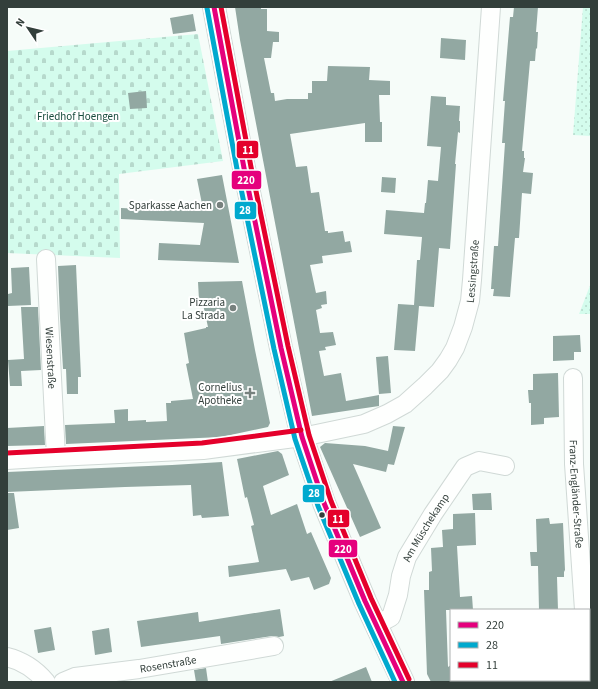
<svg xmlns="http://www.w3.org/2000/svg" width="598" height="689" font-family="'Source Sans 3',sans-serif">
	<defs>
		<pattern id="green-dots" width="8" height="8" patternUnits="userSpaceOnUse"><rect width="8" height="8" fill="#d4fced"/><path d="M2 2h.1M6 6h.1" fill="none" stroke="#b6d9cc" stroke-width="1.8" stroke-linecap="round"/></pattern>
		<pattern id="cemetery-stones" width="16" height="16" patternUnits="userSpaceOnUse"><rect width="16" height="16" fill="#d4fced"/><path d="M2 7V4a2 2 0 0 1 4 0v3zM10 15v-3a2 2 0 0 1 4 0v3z" fill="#b6d9cc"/></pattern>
	</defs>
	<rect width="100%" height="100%" fill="#f6fcf9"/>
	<path fill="url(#green-dots)" d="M583,7H591V136L573,135Z
		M591,283V314H579Z"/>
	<path fill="url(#cemetery-stones)" d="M198,34L223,161L119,174L120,258L7,253V51Z"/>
	<path fill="#92a8a2" d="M235,7H261V9H267V31L279,32V42H273L271,58H264L271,93H274L275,101L287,99H308V93H312V81H327L328,66L370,67L369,80L390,81V95H379L380,122H382V142H365V123L290,134L296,167L307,166L311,193L319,192L325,231H328V233L343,231L345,242L350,241L352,252L322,256L323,263L310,265L316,293L326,291L327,304L321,305L322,308L316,310L320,333L333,332L336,345L325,347L326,350L319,351L324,376L341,373L346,401L379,395V406L312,416L240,40Z
		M514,7H538L536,32H538L537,49L536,48L535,61H530L522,151H524V158H525L523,172L533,173L531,194L522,193L519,238H515L510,297L493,296L494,289H491L494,246H498L505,143H502L505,101H503L510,17H513Z
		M193,14L196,31L173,34L170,18Z
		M441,38L466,40L465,60L440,58Z
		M146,91L147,108L130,109L128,93Z
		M431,96L446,97V105L460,106L459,121H460V133L458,132L455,164H456L450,248V249L439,248L434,307L419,306L415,351L394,350L398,304L414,305L417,260H420L422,237L384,234L386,210L424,213L425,203H426L428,180L438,181L441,147L427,146Z
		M222,175L239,263L158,260L159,243L200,245L204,223L121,219V208L166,210V208L203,209L197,179Z
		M382,177L396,178L395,193L381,192Z
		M76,265L81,377H78V394H67L66,369H63L60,318L58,266Z
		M29,267L31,305L8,306V294L12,293L11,268Z
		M242,281L255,350L270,423L268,427L221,437L66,444L65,425L115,423L114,410L128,409V421L146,420V422L167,421L166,403H171V401L193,399L186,364L189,363L184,333L206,328V327H208L202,300H199L198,282Z
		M21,307H38L41,370L21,371L22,386H10L8,360L24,359Z
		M580,335L581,352H574V360L553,361V336Z
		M388,356L391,393L379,394L376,357Z
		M558,373L559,417L544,418V424L531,425V403H529L528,390H533V374Z
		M44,426L45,445L7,446V428Z
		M393,426L405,427L394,465L388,464L386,472L353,464L381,528L360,537L320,447L325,443L365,446L388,451Z
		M278,451L282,454L289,475L263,486L271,515L297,504L307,534L311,532L331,578L329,584L314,590L309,577L291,581L286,569L229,577L228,566L259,562L251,526L254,525L247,497L245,498L237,459Z
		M222,462L229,516L202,518L201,515L193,516L191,485L125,487L7,492V472L172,465Z
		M7,493H14L19,528L7,530Z
		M491,493L492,510H473L472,494Z
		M475,513L476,545L457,546L460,597L472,596L473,610H446L448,667L451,665V682H431L427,674L424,590H429V572L432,571L431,548L443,547L442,530L453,529V514Z
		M549,518L550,524L563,523L565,570L564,572V577H557L558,610H539L538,566H531L530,552H537L536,519Z
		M280,609L284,636L279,637L272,636L221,644L220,636L141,647L137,621L198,612L199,622Z
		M51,627L55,650L38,653L34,630Z
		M109,628L112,652L95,655L92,631Z
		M366,667L372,682H329Z
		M206,668L208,682H196L194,670Z"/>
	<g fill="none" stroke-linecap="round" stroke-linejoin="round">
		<g stroke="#d0d9d6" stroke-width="20">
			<g id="minor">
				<path id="s1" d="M46,259L56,457"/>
				<path id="s2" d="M573,378L574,464L584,610"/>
				<path id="s3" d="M7,460L56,457L203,450L302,437L364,424L387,414L405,404L425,386L440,371L448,360L455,348L463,327L470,301L472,280L491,7"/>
				<path id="s4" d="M376,625L391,617L398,595L401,576L407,557L433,514L465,467L479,461L505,466"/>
				<path d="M589,645L591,650"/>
				<path d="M7,657C23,661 36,670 46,682"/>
				<path id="s5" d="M63,682L75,677L139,669L274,646"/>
			</g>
		</g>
		<g stroke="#d0d9d6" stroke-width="24">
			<path id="major" d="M214,7L244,168L281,348L302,437L324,503L365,601L403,682"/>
		</g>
		<use href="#minor" stroke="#fefffe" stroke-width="18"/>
		<use href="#major" stroke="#fefffe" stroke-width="22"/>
		<g stroke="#fff" stroke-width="8">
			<path id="bus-1" d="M214,7L244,168L281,348L302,437L324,503L365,601L403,682"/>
		</g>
		<g stroke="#fff" stroke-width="8">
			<path id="bus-2" d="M207,8L237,169L274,349L295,439L318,506L359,604L395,682"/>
		</g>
		<g stroke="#fff" stroke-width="8">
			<path id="bus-3" d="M221,7L251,167L288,346L309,435L331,501L371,598L409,679
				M7,453L202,443L301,430"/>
		</g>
		<use href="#bus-1" stroke="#e5007d" stroke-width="5"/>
		<use href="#bus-2" stroke="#00a9ce" stroke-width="5"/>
		<use href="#bus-3" stroke="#e4002b" stroke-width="5"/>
	</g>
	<g fill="#77817e" stroke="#fff" stroke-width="1.5">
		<circle cx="220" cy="205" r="4"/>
		<circle cx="233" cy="308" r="4"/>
		<path d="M248 387h4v4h4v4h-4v4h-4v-4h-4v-4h4z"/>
	</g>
	<circle fill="#333f3b" stroke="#fff" stroke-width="1.5" cx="322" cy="515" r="3.5"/>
	<g text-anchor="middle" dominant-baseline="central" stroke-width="4" stroke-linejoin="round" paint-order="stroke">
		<g font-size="11" fill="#174b3c" stroke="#fff">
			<text x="78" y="116">Friedhof Hoengen</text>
		</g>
		<g font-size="11" fill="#333f3b" stroke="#fff" text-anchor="end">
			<text x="212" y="205">Sparkasse Aachen</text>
			<text x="225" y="302">Pizzaria<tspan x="225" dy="13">La Strada</tspan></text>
			<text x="242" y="387">Cornelius<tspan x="242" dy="13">Apotheke</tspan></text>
		</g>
		<g font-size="11" fill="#333f3b" stroke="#fff">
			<text stroke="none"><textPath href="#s3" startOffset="560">Lessingstraße</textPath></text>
			<text stroke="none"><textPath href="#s1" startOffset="99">Wiesenstraße</textPath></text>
			<text stroke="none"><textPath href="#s2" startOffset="116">Franz-Engländer-Straße</textPath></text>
			<text stroke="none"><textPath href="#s4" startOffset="114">Am Müschekamp</textPath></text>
			<text stroke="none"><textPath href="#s5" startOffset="107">Rosenstraße</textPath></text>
		</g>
	</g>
	<g stroke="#fff" stroke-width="1.5">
		<rect x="236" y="140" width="23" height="19" rx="4" fill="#e4002b"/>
		<rect x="231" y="170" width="31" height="20" rx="4" fill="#e5007d"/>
		<rect x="234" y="201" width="23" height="19" rx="4" fill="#00a9ce"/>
		<rect x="302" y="484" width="23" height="19" rx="4" fill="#00a9ce"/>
		<rect x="327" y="509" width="23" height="19" rx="4" fill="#e4002b"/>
		<rect x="328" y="539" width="30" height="19" rx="4" fill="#e5007d"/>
	</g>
	<g font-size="11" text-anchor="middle" font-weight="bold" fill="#fff">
		<text x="248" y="154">11</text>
		<text x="246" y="184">220</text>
		<text x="245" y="214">28</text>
		<text x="314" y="497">28</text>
		<text x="338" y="523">11</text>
		<text x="343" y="553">220</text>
	</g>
	<rect width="598" height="689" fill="none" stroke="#333f3b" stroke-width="16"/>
	<rect x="450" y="609" width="140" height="72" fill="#ffffff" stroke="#adb2b1"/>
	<rect x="458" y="622" width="20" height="6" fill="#e5007d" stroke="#adb2b1"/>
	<text x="486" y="629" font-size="12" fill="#333f3b">220</text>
	<rect x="458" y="642" width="20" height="6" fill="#00a9ce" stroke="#adb2b1"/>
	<text x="486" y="649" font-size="12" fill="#333f3b">28</text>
	<rect x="458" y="662" width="20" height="6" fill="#e4002b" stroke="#adb2b1"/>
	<text x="486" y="669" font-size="12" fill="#333f3b">11</text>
	<g transform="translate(28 28) rotate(305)" stroke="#ffffff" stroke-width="3" paint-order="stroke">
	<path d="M0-3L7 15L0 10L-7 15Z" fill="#333f3b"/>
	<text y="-6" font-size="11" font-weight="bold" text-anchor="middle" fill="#333f3b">N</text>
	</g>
</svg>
